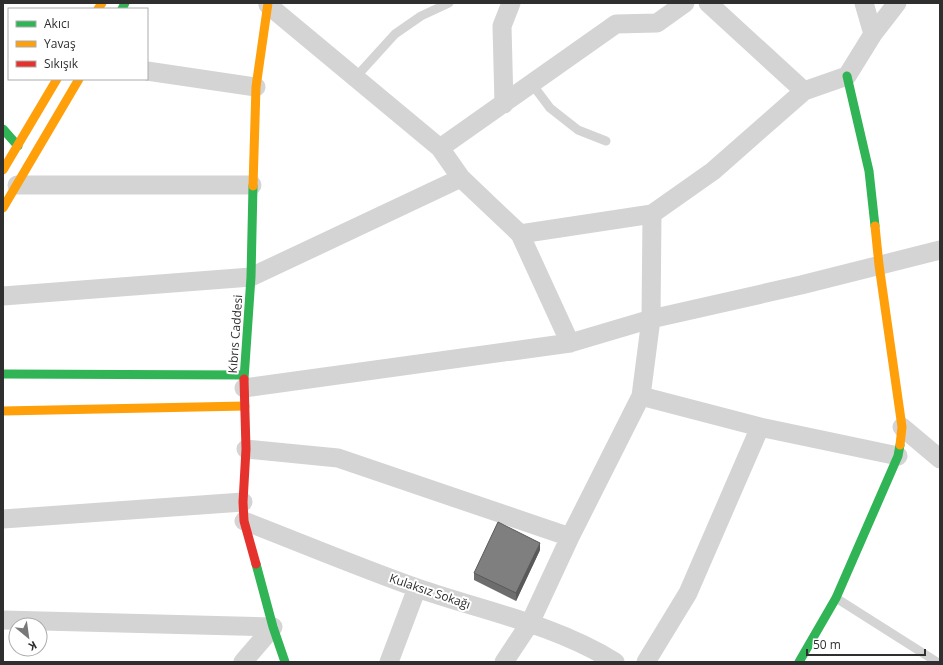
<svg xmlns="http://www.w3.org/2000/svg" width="943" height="665" font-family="'Open Sans',sans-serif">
	<rect width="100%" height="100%" fill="#fff"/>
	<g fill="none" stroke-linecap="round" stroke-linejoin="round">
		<path stroke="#d4d4d4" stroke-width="9" d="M355,78L395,34L421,16L449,3
			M532,84L550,108L578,130L606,141
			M836,598L937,662"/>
		<path stroke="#d4d4d4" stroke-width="19" d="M708,3L804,91
			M864,3L873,34
			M268,5L440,148L461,178L520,234L570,343
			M147,71L256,87
			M504,104L502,26L511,3
			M440,148L616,24L657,23L685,3
			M17,185H252
			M520,234L652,214L713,171L804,91L847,76L873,34L897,3
			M3,296L251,277L461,178
			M244,388L570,343L651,319L801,285L940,250
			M641,396L760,427L898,456
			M902,427L940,459
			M246,449L338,458L570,537
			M3,519L243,502
			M244,521C301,543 358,567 417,588C483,611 554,624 615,662
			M3,620L273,627
			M243,662L273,627
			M389,662L417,588
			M504,662L530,623L570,537L641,396L651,319L652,214
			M646,662L688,593L760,427"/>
		<path stroke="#30b455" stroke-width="9" d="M122,9L125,3
			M847,76L869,171L875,226
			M3,129L18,146
			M3,374L244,375
			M244,379L251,277L253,186
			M256,564L273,627L285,662
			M799,662L836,598L898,456L900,445"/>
		<path stroke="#ff9f0a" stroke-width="9" d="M98,9L102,3
			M3,170L57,79
			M253,186L256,87L268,3
			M3,208L79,79
			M875,226L879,265L902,427L900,445
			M3,411L245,406"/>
		<path stroke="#e5322d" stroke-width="9" d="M244,379L246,449L243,502L244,521L256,564"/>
	</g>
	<path fill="#6d6d6d" d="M540,550L516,601L474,580V573Z"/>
	<path fill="#595959" d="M540,543V550L516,601V593Z"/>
	<path fill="#7f7f7f" stroke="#595959" d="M498,522L540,543L516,593L474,573Z"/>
	<g text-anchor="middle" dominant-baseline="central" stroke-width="4" stroke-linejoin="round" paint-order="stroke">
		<g font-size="12" fill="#2f2f2f" stroke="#fff">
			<text transform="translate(235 334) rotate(-86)">Kıbrıs Caddesi</text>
			<text transform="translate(430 591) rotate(19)">Kulaksız Sokağı</text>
		</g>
	</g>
	<rect width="943" height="665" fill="none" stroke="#2f2f2f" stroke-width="8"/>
	<rect x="8" y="8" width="140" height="72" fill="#ffffff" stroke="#acacac"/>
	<rect x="16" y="21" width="20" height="6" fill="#30b455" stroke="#acacac"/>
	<text x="44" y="28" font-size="12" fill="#2f2f2f">Akıcı</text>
	<rect x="16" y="41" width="20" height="6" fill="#ff9f0a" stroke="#acacac"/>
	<text x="44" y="48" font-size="12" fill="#2f2f2f">Yavaş</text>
	<rect x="16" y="61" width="20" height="6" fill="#e5322d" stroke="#acacac"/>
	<text x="44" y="68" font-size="12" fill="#2f2f2f">Sıkışık</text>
	<g transform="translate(28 637) rotate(151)"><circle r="19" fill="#ffffff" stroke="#acacac"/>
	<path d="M0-3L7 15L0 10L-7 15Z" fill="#787878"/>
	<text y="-6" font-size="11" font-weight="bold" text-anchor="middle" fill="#2f2f2f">K</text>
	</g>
	<path d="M807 649v6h118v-6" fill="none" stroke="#2f2f2f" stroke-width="2"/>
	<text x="813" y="649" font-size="12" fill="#2f2f2f" stroke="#ffffff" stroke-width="3" paint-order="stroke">50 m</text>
</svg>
